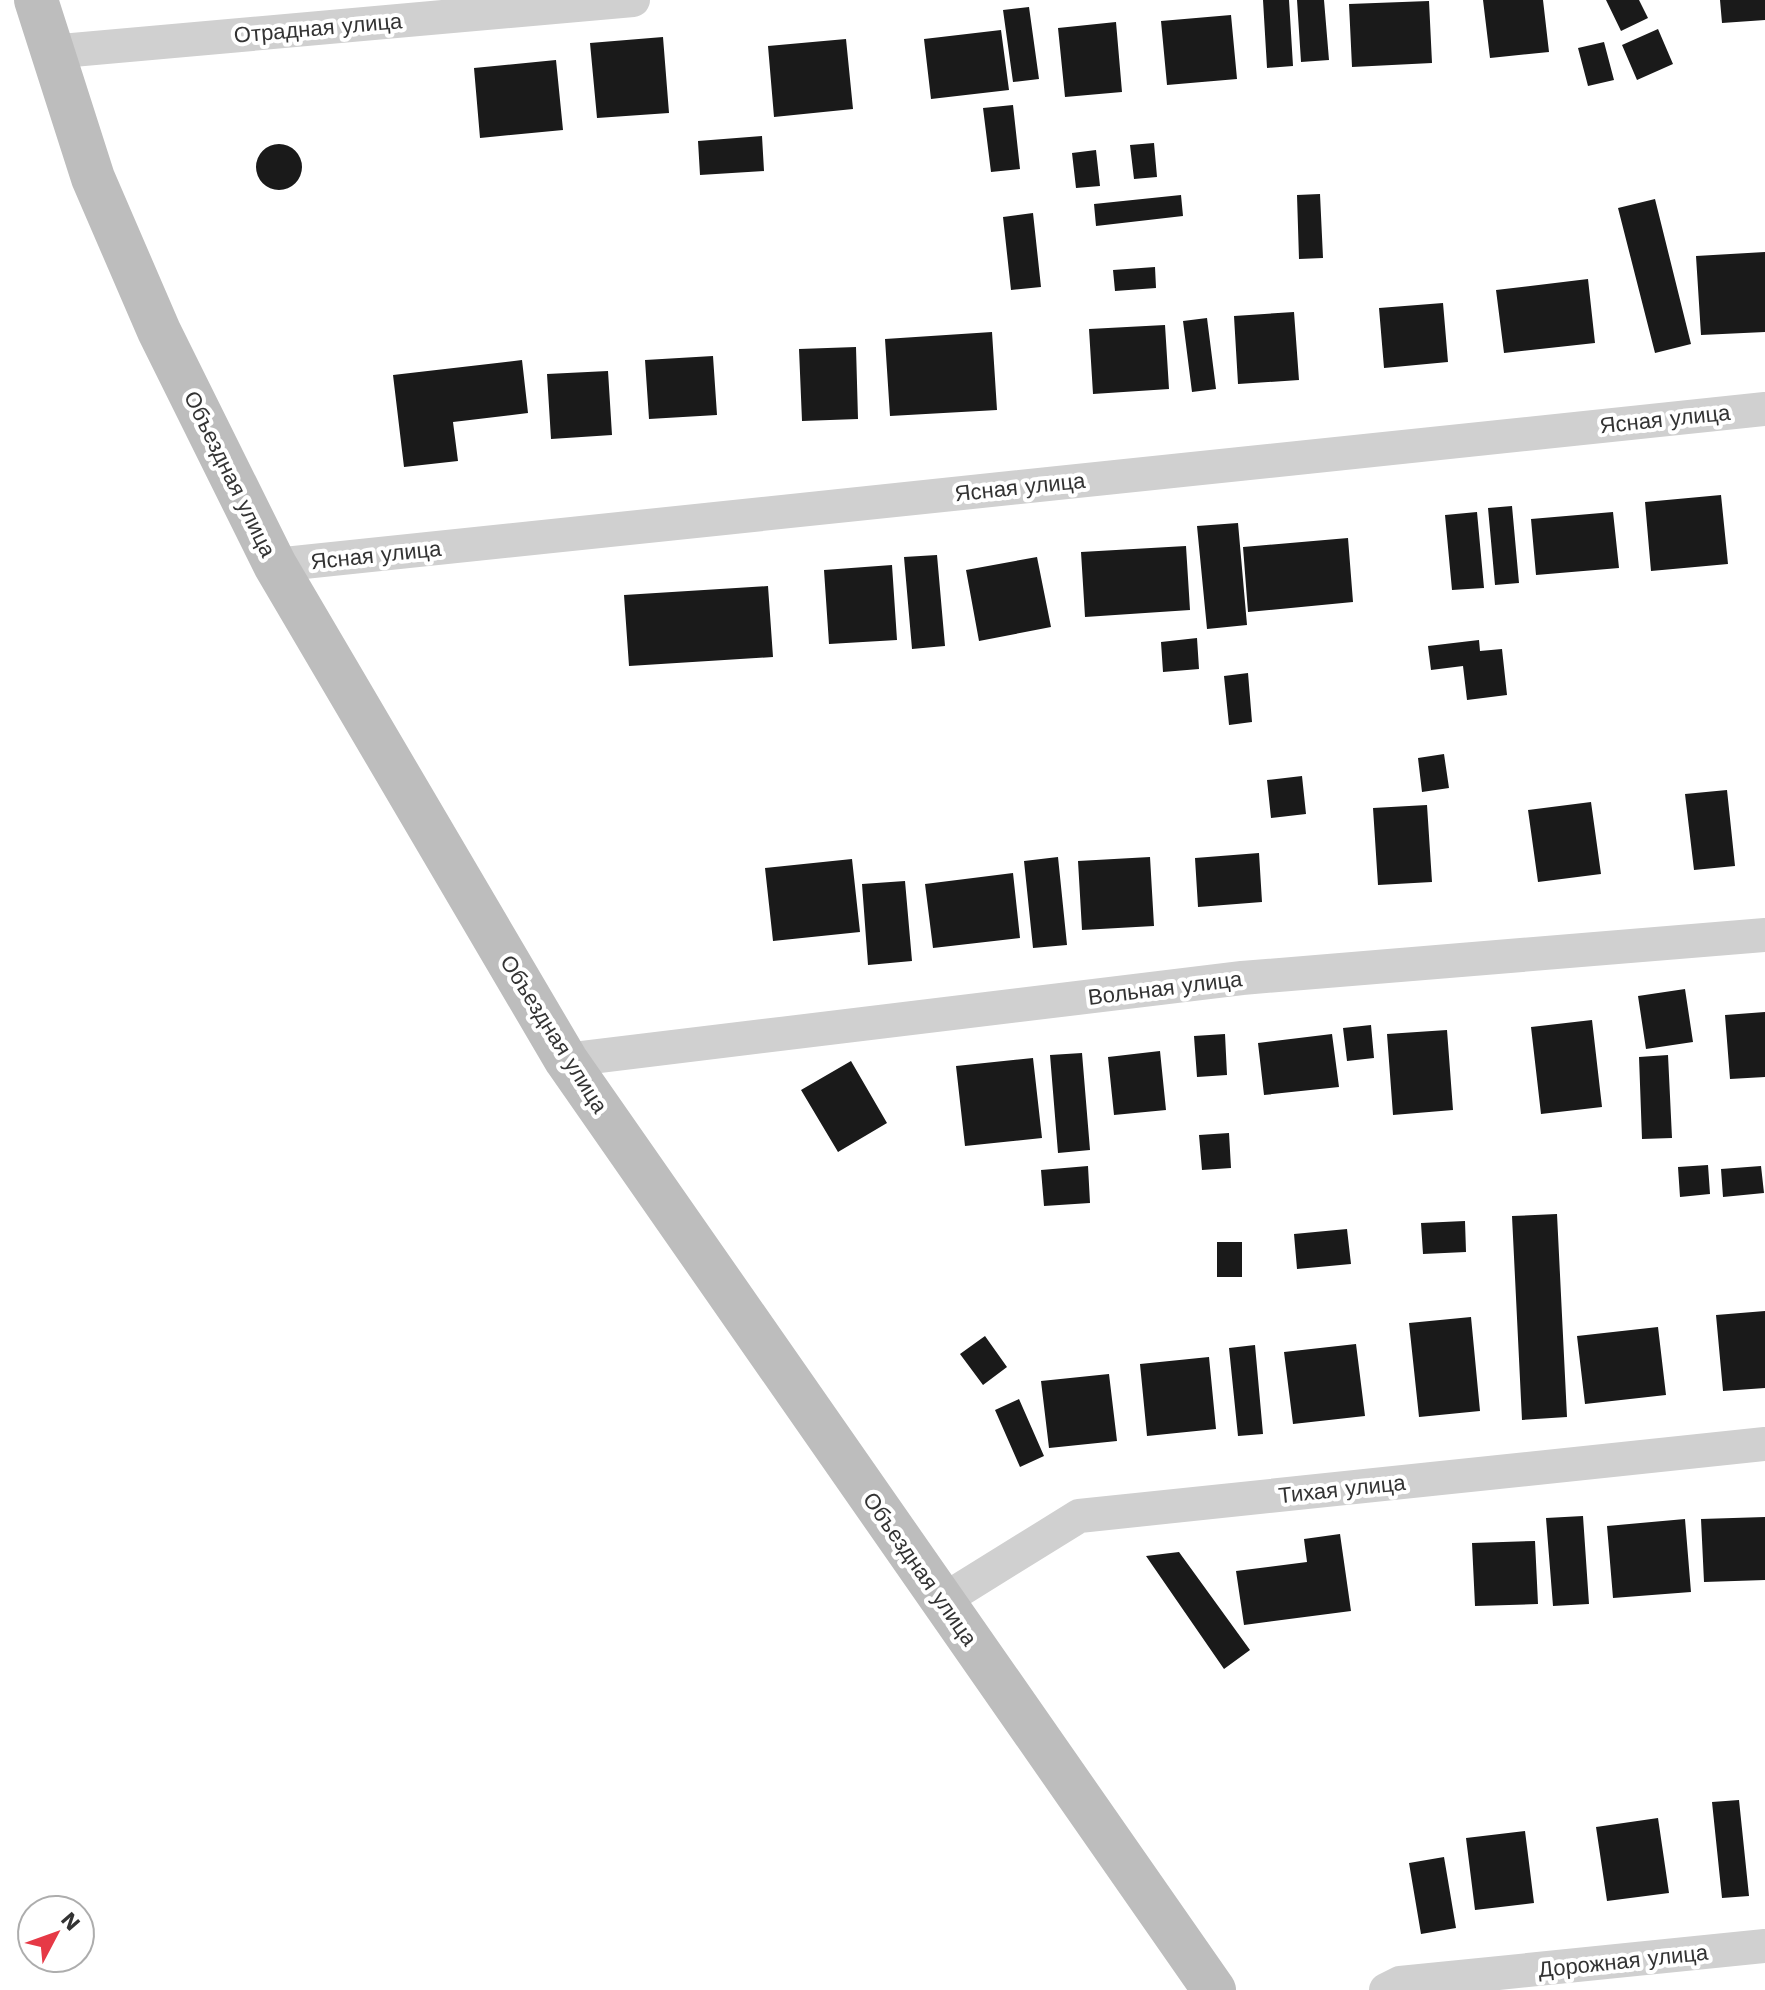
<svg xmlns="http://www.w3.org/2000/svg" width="1765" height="1990" font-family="'Work Sans',sans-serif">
	<rect width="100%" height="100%" fill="#fff"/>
	<path fill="#1a1a1a" d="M1263,0H1289L1293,66L1267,68Z
		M1297,0H1324L1329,60L1301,62Z
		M1483,0H1543L1549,52L1490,58Z
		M1606,0H1639L1648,18L1621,31Z
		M1720,0H1765V20L1722,23Z
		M1429,1L1432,63L1352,67L1349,4Z
		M1029,7L1039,79L1013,82L1003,10Z
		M1231,15L1237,79L1167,85L1161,21Z
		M1116,22L1122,92L1065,97L1058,28Z
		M1658,29L1673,64L1637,80L1622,45Z
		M1001,30L1009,90L931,99L924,39Z
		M663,37L669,113L597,118L590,43Z
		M846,39L853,109L774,117L768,46Z
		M1604,42L1614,80L1588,86L1578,48Z
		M556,60L563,130L480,138L474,68Z
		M1013,105L1020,169L991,172L983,108Z
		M762,136L764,171L700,175L698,141Z
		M1154,143L1157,177L1134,179L1130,145Z
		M256 167a23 23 0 1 1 46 0a23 23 0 1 1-46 0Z
		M1096,150L1100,186L1076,188L1072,153Z
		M1320,194L1323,258L1299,259L1297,195Z
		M1181,195L1183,216L1096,226L1094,204Z
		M1655,199L1691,344L1655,353L1618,208Z
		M1033,213L1041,287L1011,290L1003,217Z
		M1765,252V332L1701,335L1696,256Z
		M1155,267L1156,288L1115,291L1113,270Z
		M1588,279L1595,343L1504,353L1496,290Z
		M1443,303L1448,362L1384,368L1379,308Z
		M1294,312L1299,380L1238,384L1234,316Z
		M1207,318L1216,389L1192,392L1183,321Z
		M1165,325L1169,389L1093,394L1089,329Z
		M992,332L997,410L890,416L885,339Z
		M856,347L858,419L802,421L799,349Z
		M713,356L717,415L649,419L645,360Z
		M522,360L528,413L453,422L458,461L404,467L393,375Z
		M608,371L612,435L551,439L547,374Z
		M1721,495L1728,564L1651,571L1645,502Z
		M1512,506L1519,583L1495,585L1488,508Z
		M1477,512L1484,588L1452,590L1445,515Z
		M1613,512L1619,568L1536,575L1531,519Z
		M1238,523L1247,625L1207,629L1197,526Z
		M1348,538L1353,602L1248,612L1243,547Z
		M1186,546L1190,610L1085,617L1081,552Z
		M937,555L945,646L912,649L904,557Z
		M1037,557L1051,627L979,641L966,570Z
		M892,565L897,640L829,644L824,570Z
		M768,586L773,657L629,666L624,595Z
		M1197,638L1199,669L1163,672L1161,642Z
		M1479,640L1480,651L1502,649L1507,695L1467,700L1463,666L1431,670L1428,646Z
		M1248,673L1252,722L1229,725L1224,676Z
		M1444,754L1449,788L1422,792L1418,758Z
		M1302,776L1306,814L1271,818L1267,780Z
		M1727,790L1735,866L1694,870L1685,794Z
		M1591,802L1601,874L1538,882L1528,810Z
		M1427,805L1432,882L1378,885L1373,808Z
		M1259,853L1262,902L1198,907L1195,858Z
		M1058,857L1067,945L1033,948L1024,861Z
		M1150,857L1154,926L1082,930L1078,861Z
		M852,859L860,932L773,941L765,868Z
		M1013,873L1020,938L933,948L925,884Z
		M905,881L912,961L868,965L862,884Z
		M1685,989L1693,1042L1646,1049L1638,996Z
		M1765,1012V1077L1730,1079L1725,1015Z
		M1592,1020L1602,1107L1541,1114L1531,1027Z
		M1371,1025L1374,1058L1347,1061L1343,1028Z
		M1447,1030L1453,1110L1393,1115L1387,1034Z
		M1225,1034L1227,1075L1197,1077L1194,1036Z
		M1332,1034L1339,1087L1264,1095L1258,1043Z
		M1160,1051L1166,1110L1114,1115L1108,1057Z
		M1082,1053L1090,1150L1058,1153L1050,1055Z
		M1668,1055L1672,1138L1642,1139L1639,1057Z
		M1033,1058L1042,1138L965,1146L956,1066Z
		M851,1061L887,1123L838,1152L801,1090Z
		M1229,1133L1231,1168L1202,1170L1199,1135Z
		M1708,1165L1710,1194L1680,1197L1678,1167Z
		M1088,1166L1090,1203L1044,1206L1041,1170Z
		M1761,1166L1764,1193L1723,1197L1721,1169Z
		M1557,1214L1567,1417L1522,1420L1512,1216Z
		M1465,1221L1466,1252L1423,1254L1421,1223Z
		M1347,1229L1351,1264L1297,1269L1294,1234Z
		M1217,1242H1242V1277H1217Z
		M1765,1311V1388L1723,1391L1716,1315Z
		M1471,1317L1480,1411L1419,1417L1409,1323Z
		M1658,1327L1666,1395L1585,1404L1577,1336Z
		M985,1336L1007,1367L983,1385L960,1354Z
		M1356,1344L1365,1416L1293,1424L1284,1352Z
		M1255,1345L1263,1434L1238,1436L1229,1348Z
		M1209,1357L1216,1429L1147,1436L1140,1364Z
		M1109,1374L1117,1441L1049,1448L1041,1381Z
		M1019,1399L1044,1456L1020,1467L995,1410Z
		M1583,1516L1589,1604L1553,1606L1546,1518Z
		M1765,1517V1580L1704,1582L1701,1519Z
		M1685,1519L1691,1592L1613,1598L1607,1526Z
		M1340,1534L1351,1611L1244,1625L1236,1571L1307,1562L1304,1539Z
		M1535,1541L1538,1604L1475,1606L1472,1543Z
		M1179,1552L1250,1650L1224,1669L1146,1556Z
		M1739,1800L1749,1896L1722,1898L1712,1802Z
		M1658,1818L1669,1893L1607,1901L1596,1827Z
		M1525,1831L1534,1903L1475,1910L1466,1838Z
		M1444,1857L1456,1928L1421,1934L1409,1863Z"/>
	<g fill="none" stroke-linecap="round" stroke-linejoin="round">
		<path stroke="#d0d0d0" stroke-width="34" d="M50,52L633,0
			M275,565L1765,409
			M566,1060L1242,978L1765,935
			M942,1601L1079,1516L1765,1444
			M1386,1990L1400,1983L1765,1946"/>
		<path stroke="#bdbdbd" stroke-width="44" d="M36,0L93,178L159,331L275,565L566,1060L1214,1990"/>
	</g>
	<g text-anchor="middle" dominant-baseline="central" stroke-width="8" stroke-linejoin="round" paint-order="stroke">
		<g font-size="22" fill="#333" stroke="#fff">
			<text transform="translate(318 28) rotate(-5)">Отрадная улица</text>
			<text transform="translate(1665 419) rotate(-6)">Ясная улица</text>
			<text transform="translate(230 474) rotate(64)">Объездная улица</text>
			<text transform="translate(1020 487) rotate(-6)">Ясная улица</text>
			<text transform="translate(376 555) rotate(-6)">Ясная улица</text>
			<text transform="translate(1165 988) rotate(-7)">Вольная улица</text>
			<text transform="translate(554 1034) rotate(58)">Объездная улица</text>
			<text transform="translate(1342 1489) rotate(-6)">Тихая улица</text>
			<text transform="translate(920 1569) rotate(55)">Объездная улица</text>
			<text transform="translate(1623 1961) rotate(-6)">Дорожная улица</text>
		</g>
	</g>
	<g transform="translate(56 1934) rotate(49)"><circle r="38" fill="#ffffff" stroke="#adadad" stroke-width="2"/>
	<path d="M0-6L14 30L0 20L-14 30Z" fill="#e63946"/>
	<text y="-12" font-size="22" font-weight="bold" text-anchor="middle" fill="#333333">N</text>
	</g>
</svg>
